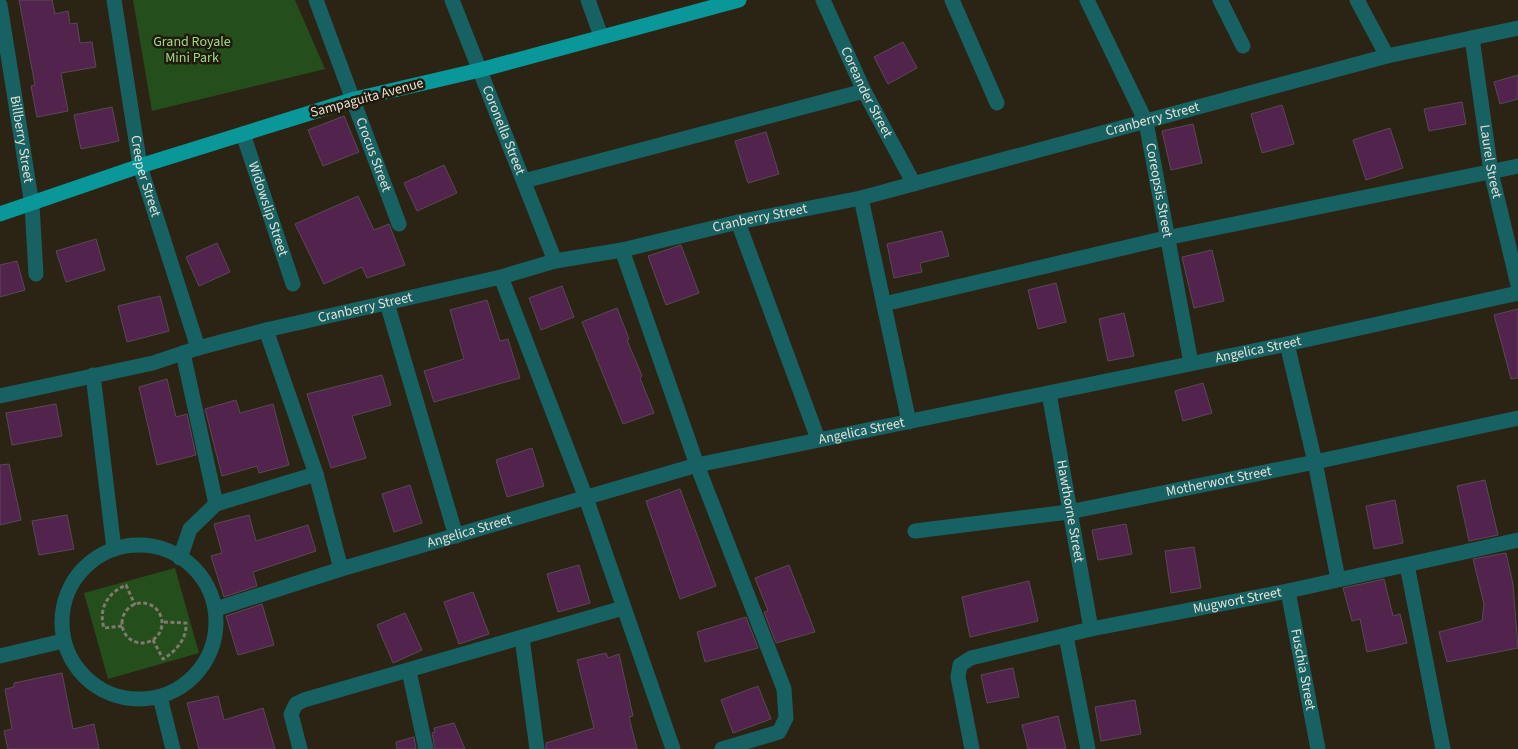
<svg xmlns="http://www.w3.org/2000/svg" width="1518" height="749" font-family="'Source Sans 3',sans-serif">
	<rect width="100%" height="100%" fill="#2b2414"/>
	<path fill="#254e1d" d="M133,0H295L325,69L152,111Z
		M175,568L199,653L108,679L84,593Z"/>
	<path fill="#52234d" stroke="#594956" d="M19,0H52L55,14L68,11L70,24L77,23L80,43L92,42L96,67L61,73L68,111L37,117L31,86L35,85Z
		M903,42L917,68L888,84L874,57Z
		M1518,75V99L1500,104L1494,82Z
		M1462,102L1466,124L1429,131L1424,109Z
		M1282,105L1294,144L1262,153L1251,114Z
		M112,107L119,141L81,149L74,115Z
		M344,116L359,152L323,166L308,130Z
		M1193,124L1202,163L1171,170L1162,131Z
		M1390,128L1403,168L1366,180L1353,140Z
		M766,132L779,174L748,183L735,141Z
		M444,165L457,193L417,211L404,183Z
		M358,196L374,230L389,224L405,265L367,278L362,267L324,284L295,224Z
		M942,231L949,256L920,263L922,272L894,278L887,244Z
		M96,239L105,270L66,282L56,251Z
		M217,243L230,272L199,286L186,257Z
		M681,245L699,293L666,305L648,256Z
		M1212,250L1224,301L1194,308L1182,257Z
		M17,261L25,290L0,297V265Z
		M1056,283L1066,322L1038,329L1028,290Z
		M562,286L574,317L541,330L529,298Z
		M160,296L169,331L127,342L118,306Z
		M487,300L500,341L508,339L520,378L434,402L424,371L464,359L450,310Z
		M617,308L629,339L627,340L642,376L640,378L654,413L623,424L582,322Z
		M1518,309V378L1511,379L1494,315Z
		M1124,313L1134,356L1108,361L1099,319Z
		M382,375L391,405L352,416L366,458L331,468L307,394Z
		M167,379L176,417L187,414L196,455L157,465L139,387Z
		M1203,383L1212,413L1183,421L1175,391Z
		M236,400L240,413L273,404L289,465L259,473L257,466L222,476L205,409Z
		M56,404L62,436L12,445L6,413Z
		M532,448L544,486L507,497L496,460Z
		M9,464L21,520L0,525V465Z
		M1485,480L1498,535L1469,541L1457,486Z
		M410,485L422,523L394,532L382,494Z
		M680,489L716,586L680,599L646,501Z
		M1395,500L1403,543L1374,549L1366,506Z
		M67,515L74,549L39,555L32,521Z
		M249,515L256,541L308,525L316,551L253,572L257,586L224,597L211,556L222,553L214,524Z
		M1126,524L1132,554L1098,560L1092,530Z
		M1194,547L1201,588L1171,593L1165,551Z
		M1506,553L1513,584L1518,648L1447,662L1439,632L1482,621L1484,604L1473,559Z
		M579,565L590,603L558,612L547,574Z
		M789,565L815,632L776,643L764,612L768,611L755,578Z
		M1384,579L1393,616L1400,614L1407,643L1367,652L1360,619L1352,621L1343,588Z
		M1029,581L1038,621L970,637L962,597Z
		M473,592L489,634L459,644L444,602Z
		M262,604L274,645L238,655L226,616Z
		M405,613L422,650L393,663L377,625Z
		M746,617L758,648L705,662L697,632Z
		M606,653L608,658L619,654L633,716L629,717L637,749H546V743L594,728L577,660Z
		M1013,668L1019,697L987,703L981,675Z
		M62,673L73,729L94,724L99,749H8L4,731L12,729L5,689L14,687V683Z
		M758,686L771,719L733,733L721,700Z
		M218,696L224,720L263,708L275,749H199L187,703Z
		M1135,700L1141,734L1101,741L1095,707Z
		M1058,716L1066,749H1028L1022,725Z
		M454,723L465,749H435L432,733L435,732L434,728Z
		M414,737L416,749H397L396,742Z"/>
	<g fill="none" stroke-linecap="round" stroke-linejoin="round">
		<path stroke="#807a6d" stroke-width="3" stroke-dasharray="4 2.5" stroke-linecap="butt" d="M122 623a20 20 0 1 1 40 0a20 20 0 1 1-40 0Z
			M122,626L104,628C98,608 108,593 126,585L135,605
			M153,640L163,659C176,651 187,639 186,623L162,622"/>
		<g stroke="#186162" stroke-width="15">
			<path id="s1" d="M114,0L140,166L198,348"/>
			<path id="s2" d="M316,0L399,224"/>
			<path id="s3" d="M452,0L555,261"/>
			<path d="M588,0L601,36"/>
			<path id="s4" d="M823,0L864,91L914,184"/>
			<path d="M952,0L997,103"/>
			<path id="s5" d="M1087,0L1146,122L1191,363"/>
			<path d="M1220,0L1243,46"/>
			<path d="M1357,0L1387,56"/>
			<path id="s6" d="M0,5L32,205L36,274"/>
			<path id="s7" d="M1472,38L1491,172L1518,285"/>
			<path id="s8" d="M243,134L293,284"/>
			<path d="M524,181L864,91"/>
			<path d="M861,198L909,422"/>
			<path d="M738,222L818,439"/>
			<path d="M622,250L697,465L784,689L786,718L779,732L722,749"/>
			<path d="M501,277L586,498L673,749"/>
			<path d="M387,303L456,536"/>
			<path d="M884,304L1166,238L1518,166"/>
			<path d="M266,330L316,474L341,569"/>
			<path d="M1287,344L1315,462L1338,579"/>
			<path d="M183,353L216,504L316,474"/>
			<path d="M93,375L114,549"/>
			<path id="s9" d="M1049,393L1091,629"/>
			<path id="s10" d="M0,396L153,363L198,348L266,330L501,277L555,261L622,250L738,222L861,198L1387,56L1518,28"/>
			<path id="s11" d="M915,531L1069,512L1315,462L1518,418"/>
			<circle cx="139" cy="622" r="77"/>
			<path d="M180,558L190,529L216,504"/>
			<path d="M1407,565L1443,749"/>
			<path id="s12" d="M1288,591L1318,749"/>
			<path id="s13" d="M216,609L341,569L697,465L1287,344L1518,293"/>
			<path d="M1066,636L1088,749"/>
			<path d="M522,638L537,749"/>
			<path d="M0,656L63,641"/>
			<path d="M409,671L426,749"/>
			<path d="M160,697L173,749"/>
			<path d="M300,749L291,714L296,704L304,700L623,608"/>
			<path id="s14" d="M972,749L958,677L960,665L971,658L1091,629L1288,591L1518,540"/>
		</g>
		<path stroke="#099799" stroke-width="15" d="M0,214L140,166L355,99L480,70L739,0"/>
	</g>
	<g text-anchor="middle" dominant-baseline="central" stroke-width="5" stroke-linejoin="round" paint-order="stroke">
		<g font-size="14" fill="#9bda8e" stroke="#221a0b">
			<text x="192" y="42">Grand Royale<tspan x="192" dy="16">Mini Park</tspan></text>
		</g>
		<g font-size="14" fill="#e4dfd5" stroke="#221a0b">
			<text stroke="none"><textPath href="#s4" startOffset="102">Coreander Street</textPath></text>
			<text transform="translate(367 98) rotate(-15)">Sampaguita Avenue</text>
			<text stroke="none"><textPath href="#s10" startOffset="1186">Cranberry Street</textPath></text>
			<text stroke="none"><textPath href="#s3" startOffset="140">Coronella Street</textPath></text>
			<text stroke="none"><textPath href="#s6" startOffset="136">Billberry Street</textPath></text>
			<text stroke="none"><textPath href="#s2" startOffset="165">Crocus Street</textPath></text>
			<text stroke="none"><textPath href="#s7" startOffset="125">Laurel Street</textPath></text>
			<text stroke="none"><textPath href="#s1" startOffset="179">Creeper Street</textPath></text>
			<text stroke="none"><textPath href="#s5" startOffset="205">Coreopsis Street</textPath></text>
			<text stroke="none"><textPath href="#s8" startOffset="79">Widowslip Street</textPath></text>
			<text stroke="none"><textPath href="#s10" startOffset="781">Cranberry Street</textPath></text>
			<text stroke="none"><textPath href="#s10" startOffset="376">Cranberry Street</textPath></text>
			<text stroke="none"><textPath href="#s13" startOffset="1075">Angelica Street</textPath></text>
			<text stroke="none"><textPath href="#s13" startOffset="670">Angelica Street</textPath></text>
			<text stroke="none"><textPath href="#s11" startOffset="308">Motherwort Street</textPath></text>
			<text stroke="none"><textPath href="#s9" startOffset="120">Hawthorne Street</textPath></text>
			<text stroke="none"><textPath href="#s13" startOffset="265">Angelica Street</textPath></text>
			<text stroke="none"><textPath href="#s14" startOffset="371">Mugwort Street</textPath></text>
			<text stroke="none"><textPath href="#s12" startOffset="80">Fuschia Street</textPath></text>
		</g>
	</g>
</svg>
